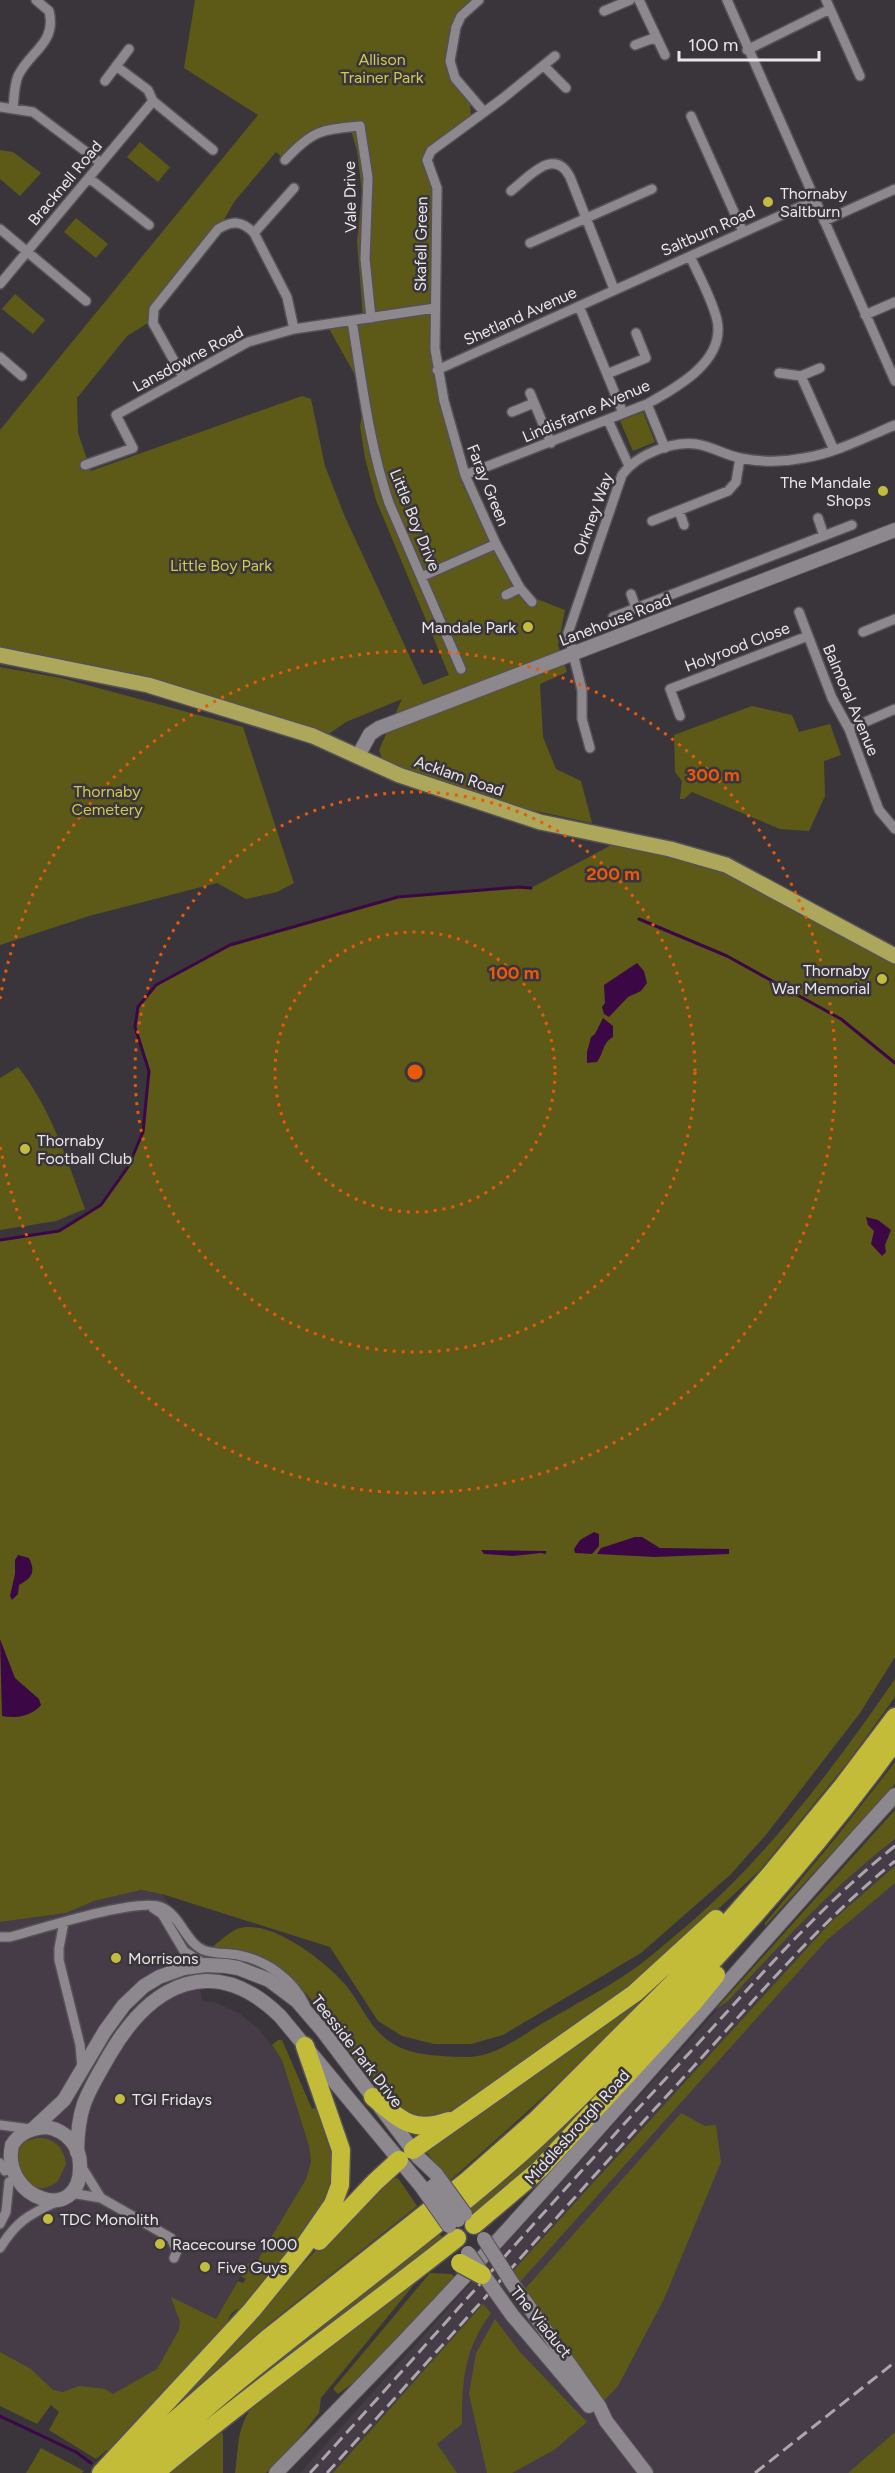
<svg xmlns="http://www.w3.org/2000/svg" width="895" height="2473" font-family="Figtree,sans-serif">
	<rect width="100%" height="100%" fill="#3a353b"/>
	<path fill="#453c47" d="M895,1839V2432L848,2473H300L715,2012L822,1901L856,1870Z
		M141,1890L162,1894L194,1941L202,2001L217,2003L240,2014L258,2028L282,2059L309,2146L311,2162L306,2179L254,2266L248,2263L216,2319L115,2417L50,2405L0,2375V1922L66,1913L94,1901Z"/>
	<path fill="#5d5a18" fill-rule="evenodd" d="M195,0H479L461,16L450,61L470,96L471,122L427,160L436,186L437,370L465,476L521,593L565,610L558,645L567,672L540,684L543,737L556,769L581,781L592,823L490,801L389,764L382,758L379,750L402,699L346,722L320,740L0,649V430L258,115L184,68ZM350,127L357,151L362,192L357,242L363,318L327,325L359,382L363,408L360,426L365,458L376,500L449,675L423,685L345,517L325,466L311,399L302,396L91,471L78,433L77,398L127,336L148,323L154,309L221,225L234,202L276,152L285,160L314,133Z
		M140,142L170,167L158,182L127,157Z
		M0,150L13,152L41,173L20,196L0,179Z
		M76,218L108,244L96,258L64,232Z
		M15,294L45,320L33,334L2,309Z
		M643,412L655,442L633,451L620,421Z
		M0,667L61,678L243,727L294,883L277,892L246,899L217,883L89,916L0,945Z
		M752,706L792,715L799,732L830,724L841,755L824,761L825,796L809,831L780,829L692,792L684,799H680L682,781L675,772L674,735Z
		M617,842L724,871L895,965V1657L860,1713L765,1836L730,1875L641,1953L503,2035L471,2044H434L402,2036L378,2021L330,1947L162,1894L141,1890L94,1901L66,1913L0,1922V1240L59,1231L101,1205L128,1167L143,1132L149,1071L135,1027L138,1007L156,985L230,945L398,897L519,887L531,888Z
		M18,1067C51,1108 67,1160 85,1209L56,1221L0,1230V1078Z
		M895,1679V1697L848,1762L759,1871L643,1979L446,2116L427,2122L390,2106L306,1993L280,1968L262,1956L211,1948C219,1942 228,1933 237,1929C270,1917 328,1963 348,1988C362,2006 370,2028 389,2041C409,2056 439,2056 464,2057C496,2058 523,2034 550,2019C576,2004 603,1990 628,1973C643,1963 657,1951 671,1939C760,1867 830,1773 895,1679Z
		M895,1762V1784L765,1926V1923L838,1835Z
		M895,1810V1839C833,1886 781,1944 728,2001L715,2010Z
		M895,1866V1883L826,1941L519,2283L512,2272L831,1922Z
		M688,1957C611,2035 531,2110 448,2182L423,2147Z
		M278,2040H282L312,2109L316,2108L332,2155L331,2180L325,2200L319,2213L244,2307C233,2310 229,2314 227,2325L110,2453L107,2450L96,2459L49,2430L59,2412L51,2405L37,2424L0,2406V2352L31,2369L53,2390L63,2392L79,2386L88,2387L105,2389L113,2394L157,2369L179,2330L180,2322L171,2297L216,2319L238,2281L243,2283L246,2279L241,2276L248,2263L254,2266L306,2179L311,2162L309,2146L282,2060L272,2045Z
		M642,2045L534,2165L476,2218L466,2206Z
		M681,2113L705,2126L716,2125L721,2162L664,2299L618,2386L601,2404L524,2290Z
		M37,2138C54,2137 64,2148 66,2164L58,2181C43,2193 33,2188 19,2178L18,2150L26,2141Z
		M398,2178L417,2206L266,2326L160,2419L280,2288L384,2179Z
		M436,2230L443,2238L157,2464L244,2384Z
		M430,2273L451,2274L455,2277L361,2377L338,2394L333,2389Z
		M421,2276L321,2398L319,2413L296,2442L266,2473H235C239,2446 236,2428 254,2404Z
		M483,2304L491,2313C464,2350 462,2380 462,2424L437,2444L457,2473H333Z
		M495,2319L519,2351L587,2422L554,2450L512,2473H487L469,2394L476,2353Z
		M218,2431L223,2434V2473H168Z
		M895,2432V2473H848Z
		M41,2448L84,2471L82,2473H26Z"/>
	<path fill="#3b0845" d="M637,963L644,971L647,983L641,991L628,997L609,1017L604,1014L602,1007L605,1003L604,985Z
		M603,1018L613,1026V1037C602,1043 604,1053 597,1062L587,1063V1052L591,1037L595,1034Z
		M866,1217L878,1220L891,1230L885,1245L886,1252L882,1256L871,1244L874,1231L868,1225Z
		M594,1532L599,1534V1546L592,1554L575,1553L574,1549L580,1540Z
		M635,1537H642L660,1548L729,1549V1554L655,1557L597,1554L601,1548Z
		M481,1550L546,1551V1554L541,1553L513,1556L484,1554Z
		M18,1555L29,1558C36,1572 32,1578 19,1585L18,1594L12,1600L10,1596L15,1574V1560Z
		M0,1639L15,1678L39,1699L41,1705C32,1716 15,1719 2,1716Z"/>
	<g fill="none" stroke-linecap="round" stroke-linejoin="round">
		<path stroke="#3b0845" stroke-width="3" d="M639,919L727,956L841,1019L895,1063
			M0,1240L59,1231L101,1205L128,1167L143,1132L149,1071L135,1027L138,1007L156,985L230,945L398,897L519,887L531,888
			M0,2416L76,2452L91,2463"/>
		<g stroke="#555156" stroke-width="12">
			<path id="street" d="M479,0L461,16L456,27L450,61L455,78L484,112
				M639,0L665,55
				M727,0L895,381
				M826,0L860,76
				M604,11L630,0
				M635,45L651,39L658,40
				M747,50L830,9
				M116,66L148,90L153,101L213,150
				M544,66L566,88
				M105,81L129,49
				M0,107L33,112L101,163
				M13,109C14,98 14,86 18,76C30,51 57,43 49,11L36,0
				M691,116L743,232
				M285,160C313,130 320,130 360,126L368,178L365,259L371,318
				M89,178L149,225
				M511,191C529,177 554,146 570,177L614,289
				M824,221L895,189
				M0,229L86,301
				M254,233L294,188
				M530,243L652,189
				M0,284L153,101
				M579,306L623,413
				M865,315L895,302
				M352,321C362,382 369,444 389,503L461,669
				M0,357L22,376
				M437,370L815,200
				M779,373L801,376L820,368
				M607,374L646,358L636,333
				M801,376L834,450
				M183,377L153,323L154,309L218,229C233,220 242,221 254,233L287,297L294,329
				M530,393L551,443
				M647,404L665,448
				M512,412L534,403
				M608,420L629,466
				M85,465L133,448L116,415L248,342L294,329L435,308
				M465,475L647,404C676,388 726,361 717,320C712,299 699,276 690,256
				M679,511L684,525
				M818,518L824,536
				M652,521L728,491L736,482L740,458
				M421,577L496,544
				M631,594L636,608
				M506,595L520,588
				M532,602L520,588L496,544L465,475L444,401L435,349L437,188L427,160L431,151L502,99L555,56
				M799,612L832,698L849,729L879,810L895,829
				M613,617L852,525
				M863,632L895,619
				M680,716L670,689L808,636
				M849,729L895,709
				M590,748L582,719V690L568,633L622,475C636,455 671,441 696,444C711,446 725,455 740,458C760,462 784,462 804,458C836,453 866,437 895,425
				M153,1908L162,1914L184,1951L206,1965
				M64,1922L59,1948V1960L80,2045L82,2068
				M0,1937H10C39,1929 139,1897 161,1907C181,1915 186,1945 206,1951C216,1954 228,1953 238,1955C266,1960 293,1979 305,2005
				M0,2125L30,2129
				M0,2163L5,2171
				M80,2164L101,2198L171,2238L177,2251L174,2258
				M71,2193L101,2198
				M0,2224L6,2212L9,2182
				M0,2248C16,2222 28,2215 56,2202"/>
		</g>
		<g stroke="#555156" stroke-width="16">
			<path id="secondary" d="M358,756L370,734L379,728L895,530
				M47,2127C66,2131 80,2145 80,2165C82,2227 0,2199 12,2145C20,2132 32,2128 47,2127Z
				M34,2128L64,2100L105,2031L124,2005L144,1986L159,1977L184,1968L206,1965L226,1966L238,1968L269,1980L297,2001L322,2030L418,2157L436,2174
				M77,2152C78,2105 87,2094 110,2054C151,1984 213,1951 280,2016L421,2186
				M512,2283L599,2406L606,2421L646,2473
				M512,2315L589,2406
				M276,2473C320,2428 364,2383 408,2337C575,2161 731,1975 895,1795"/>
		</g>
		<g stroke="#555156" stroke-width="18">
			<path id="primary" d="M0,655L148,685L313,736L399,775L540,822L670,849L726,865L895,956"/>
		</g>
		<g stroke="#555156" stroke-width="21">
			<path id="highway" d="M373,2097C400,2119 412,2134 449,2121
				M413,2150L635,1993L716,1919
				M474,2225L540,2169L693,2003L716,1975
				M319,2241L375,2182L399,2160
				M101,2473L252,2310L304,2246L333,2204L340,2185L341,2150L305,2046
				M115,2473L268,2338L468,2180L536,2120L688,1968L768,1877L842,1787L895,1717
				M135,2473C252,2359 389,2269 512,2161C555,2124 594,2083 634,2043C727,1949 817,1849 895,1741
				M155,2473C253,2391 357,2317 457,2238"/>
		</g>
		<use href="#street" stroke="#8d888e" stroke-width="9"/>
		<use href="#secondary" stroke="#8d888e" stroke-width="14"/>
		<use href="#primary" stroke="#ada75b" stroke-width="15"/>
		<use href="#highway" stroke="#c2bc39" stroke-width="18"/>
		<path stroke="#aba7ab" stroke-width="3" stroke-dasharray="12 6" stroke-linecap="butt" d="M310,2473C434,2337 556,2197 681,2062C750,1988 816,1909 895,1846
			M327,2473C450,2338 571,2200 695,2065C759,1995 821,1921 895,1861
			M755,2473L895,2362"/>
		<g stroke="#555156" stroke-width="16" stroke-linecap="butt">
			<path id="secondary-bridge" d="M436,2174L465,2214
				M421,2186L449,2226
				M433,2186L458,2220
				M484,2239L512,2283
				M468,2253L512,2315"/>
		</g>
		<g stroke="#555156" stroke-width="21" stroke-linecap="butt">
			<path id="highway-bridge" d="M460,2263L482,2275"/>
		</g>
		<use href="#secondary-bridge" stroke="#8d888e" stroke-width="14"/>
		<use href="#highway-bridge" stroke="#c2bc39" stroke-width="18"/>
	</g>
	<g fill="none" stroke="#e8590c" stroke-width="3" stroke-dasharray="3 6">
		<circle cx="415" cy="1072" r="140"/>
		<circle cx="415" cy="1072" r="280"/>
		<path d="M0 999A421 421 0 1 1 0 1145"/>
	</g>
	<g fill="#c3bd3f" stroke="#3a353b" stroke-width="2">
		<circle cx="768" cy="202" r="6"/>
		<circle cx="883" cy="491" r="6"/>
		<circle cx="528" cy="627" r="6"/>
		<circle cx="882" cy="979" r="6"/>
		<circle cx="25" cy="1149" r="6"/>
		<circle cx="116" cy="1958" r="6"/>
		<circle cx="120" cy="2099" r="6"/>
		<circle cx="48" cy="2219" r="6"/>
		<circle cx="160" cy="2244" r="6"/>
		<circle cx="205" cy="2267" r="6"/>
	</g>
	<g text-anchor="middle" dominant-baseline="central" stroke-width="5" stroke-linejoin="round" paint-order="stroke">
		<g font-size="16" fill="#cec950" stroke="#3a353b">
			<text x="382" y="59">Allison<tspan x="382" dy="18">Trainer Park</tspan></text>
			<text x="221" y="565">Little Boy Park</text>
			<text x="107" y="791">Thornaby<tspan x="107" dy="18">Cemetery</tspan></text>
		</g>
		<g font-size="16" fill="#e9e6e9" stroke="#3a353b">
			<text transform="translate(65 183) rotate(-50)">Bracknell Road</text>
			<text transform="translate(350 197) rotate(-91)">Vale Drive</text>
			<text transform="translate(708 231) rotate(-24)">Saltburn Road</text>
			<text transform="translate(421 244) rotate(-89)">Skafell Green</text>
			<text transform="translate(520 316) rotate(-24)">Shetland Avenue</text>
			<text transform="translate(188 359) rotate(-28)">Lansdowne Road</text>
			<text transform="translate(586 411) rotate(-23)">Lindisfarne Avenue</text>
			<text transform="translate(488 485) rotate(68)">Faray Green</text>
			<text transform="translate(593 514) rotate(-70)">Orkney Way</text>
			<text transform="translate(415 520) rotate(68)">Little Boy Drive</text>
			<text transform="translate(615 620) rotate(-21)">Lanehouse Road</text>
			<text transform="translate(737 647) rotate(-21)">Holyrood Close</text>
			<text transform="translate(851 700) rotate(67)">Balmoral Avenue</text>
			<text transform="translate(459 776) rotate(19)">Acklam Road</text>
			<text transform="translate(357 2051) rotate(52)">Teesside Park Drive</text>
			<text transform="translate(577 2127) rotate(-48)">Middlesbrough Road</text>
			<text transform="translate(541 2322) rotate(51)">The Viaduct</text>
		</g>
		<g font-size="16" fill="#e9e6e9" stroke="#3a353b" text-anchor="start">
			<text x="780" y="193">Thornaby<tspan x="780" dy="18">Saltburn</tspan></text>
			<text x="871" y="482" text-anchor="end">The Mandale<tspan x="871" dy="18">Shops</tspan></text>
			<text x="516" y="627" text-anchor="end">Mandale Park</text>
			<text x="870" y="970" text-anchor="end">Thornaby<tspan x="870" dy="18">War Memorial</tspan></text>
			<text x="37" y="1140">Thornaby<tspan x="37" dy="18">Football Club</tspan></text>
			<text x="128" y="1958">Morrisons</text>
			<text x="132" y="2099">TGI Fridays</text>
			<text x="60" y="2219">TDC Monolith</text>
			<text x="172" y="2244">Racecourse 1000</text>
			<text x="217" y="2267">Five Guys</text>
		</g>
	</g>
	<circle cx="415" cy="1072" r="9" fill="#e8590c" stroke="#3a353b" stroke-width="3"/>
	<g font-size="18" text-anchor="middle" font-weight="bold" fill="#e8590c" stroke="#3a353b" stroke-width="5" stroke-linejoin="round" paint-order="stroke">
		<text x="713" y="781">300 m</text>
		<text x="613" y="880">200 m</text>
		<text x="514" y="979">100 m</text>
	</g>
	<path d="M679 51v9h140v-9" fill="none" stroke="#e9e6e9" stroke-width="3"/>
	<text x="688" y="51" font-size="18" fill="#e9e6e9" stroke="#3a353b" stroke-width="4.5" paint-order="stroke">100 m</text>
</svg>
